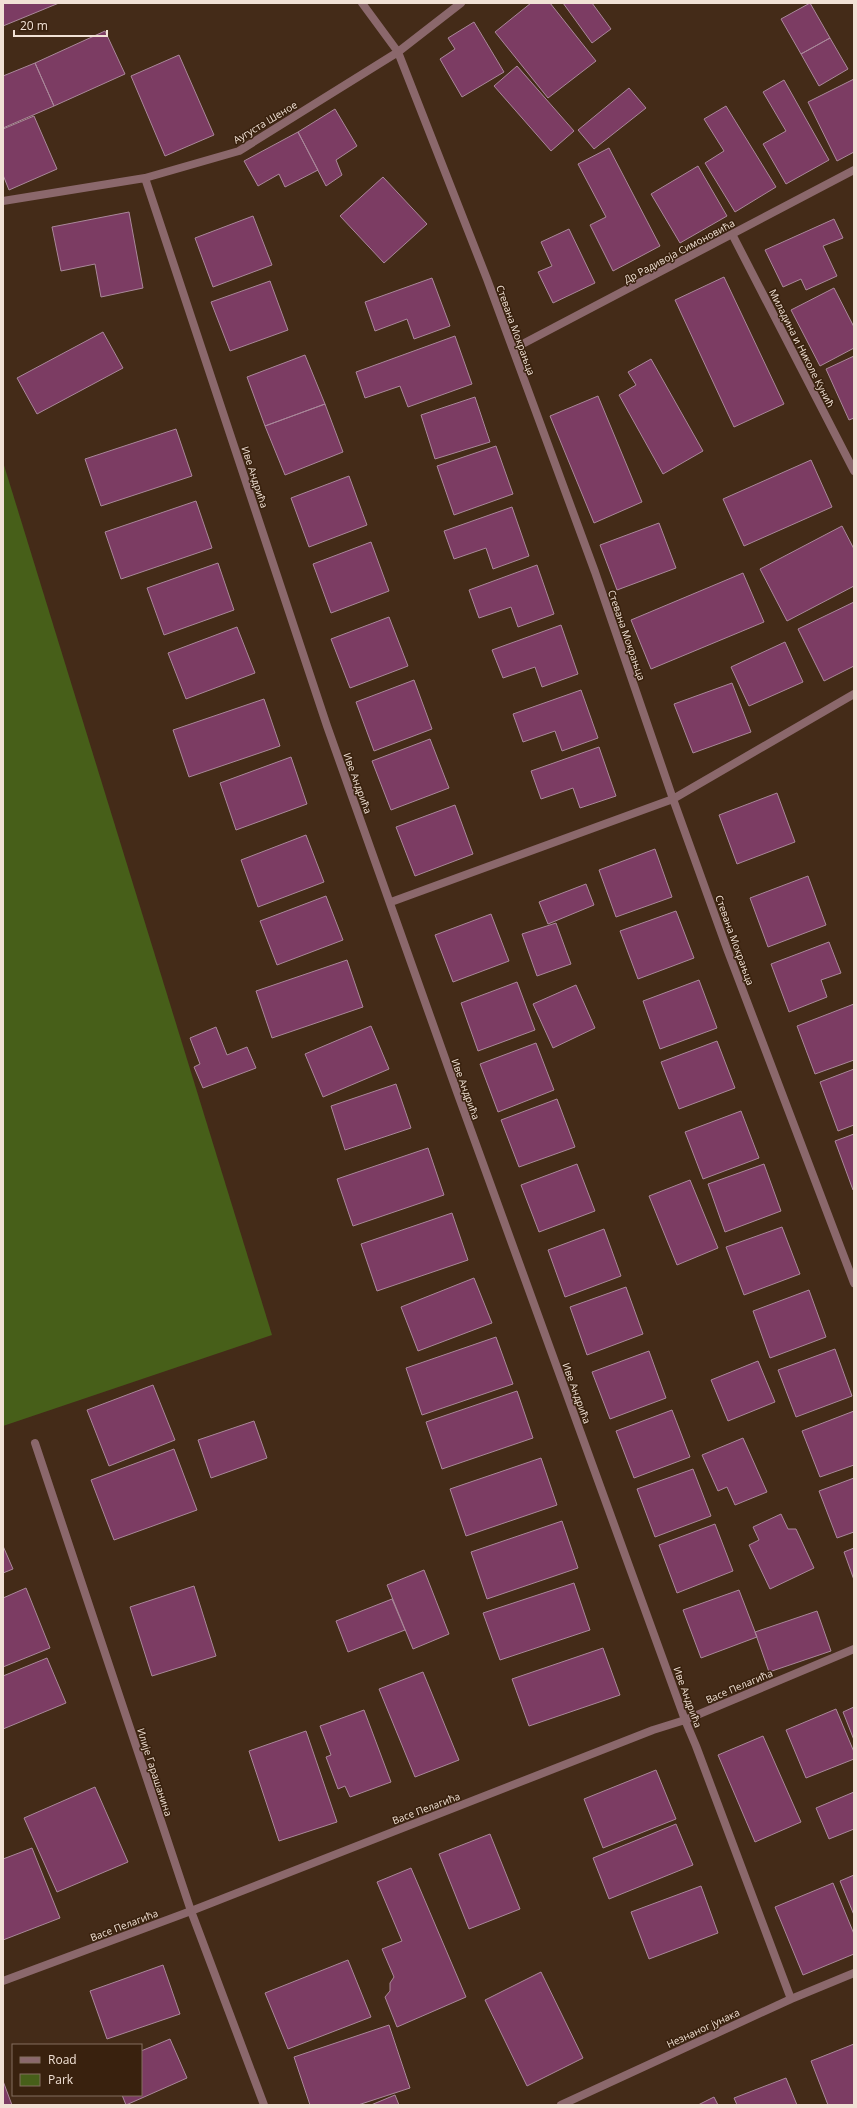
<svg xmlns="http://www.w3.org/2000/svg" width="857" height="2108" font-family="'Open Sans',sans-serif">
	<rect width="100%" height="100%" fill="#442b18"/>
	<path fill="#475f19" d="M3,462L272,1335L3,1426Z"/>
	<path fill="#7c3c63" stroke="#aa889a" d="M3,3H59L3,26Z
		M531,3H550L596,61L548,98L495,32Z
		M563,3H592L611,29L592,43Z
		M810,3L830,38L801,54L781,19Z
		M474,22L504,72L462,97L440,59L455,49L448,38Z
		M105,31L125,74L54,106L35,63Z
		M830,38L848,69L819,86L801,54Z
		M179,55L214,135L165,156L131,76Z
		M35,63L54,106L3,128V76Z
		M517,66L574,131L551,151L494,86Z
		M854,79V152L837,161L808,102Z
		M784,80L829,160L786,184L763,144L786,131L763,92Z
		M629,88L646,108L594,149L578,130Z
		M726,106L776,187L735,212L705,163L724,151L704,119Z
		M335,109L357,146L336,160L342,175L326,186L298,132Z
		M34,116L57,169L9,190L3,175V129Z
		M298,132L318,170L285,187L279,174L258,186L244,161Z
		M609,148L660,246L613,271L590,225L606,217L578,164Z
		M698,166L727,216L680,243L651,194Z
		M383,177L427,224L384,263L340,216Z
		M129,212L143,288L101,297L95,264L61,271L52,227Z
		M253,216L272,265L213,287L195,238Z
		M834,219L843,238L823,246L837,276L806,290L801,279L783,287L765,250Z
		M569,229L595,283L553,303L538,272L552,266L541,242Z
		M724,277L784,404L734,427L675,300Z
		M432,278L450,326L414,339L407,319L375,331L365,302Z
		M270,281L288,330L230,351L211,302Z
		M834,288L854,327V348L820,366L791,310Z
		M103,332L123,368L37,414L17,378Z
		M455,336L472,384L408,407L400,386L365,398L356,372Z
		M305,355L325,404L265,426L247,377Z
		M854,356V418L849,420L826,369Z
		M651,359L703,451L663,474L619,395L636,385L628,372Z
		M598,396L642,502L594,523L550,416Z
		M475,397L490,442L435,459L421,415Z
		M325,404L343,452L285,475L265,426Z
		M176,429L192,476L101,506L85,459Z
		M496,446L513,494L454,515L437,466Z
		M811,460L832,507L744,546L723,499Z
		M349,476L367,525L309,547L291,498Z
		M196,501L212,548L121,579L105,532Z
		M512,507L529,556L493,569L486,548L454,559L444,531Z
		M659,523L676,568L617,590L600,545Z
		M842,526L854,549V586L787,621L760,569Z
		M371,542L389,591L331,613L313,564Z
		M218,563L234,610L164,635L147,588Z
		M537,565L554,614L518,627L511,607L479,618L469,590Z
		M743,573L764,622L651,669L631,620Z
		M854,602V666L824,681L798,629Z
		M389,617L408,666L350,688L331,639Z
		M561,625L578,674L542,687L535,667L503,678L492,650Z
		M237,627L255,673L186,699L168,653Z
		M785,642L803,682L749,706L731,667Z
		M414,680L432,729L374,751L356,702Z
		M732,683L751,732L693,753L674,704Z
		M581,690L598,738L562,751L555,731L523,742L513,714Z
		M264,699L280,746L189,777L173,730Z
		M430,739L449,788L391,810L372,761Z
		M599,747L616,796L580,808L573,788L541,799L531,771Z
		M291,757L307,804L236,830L220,783Z
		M777,793L795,842L737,864L719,815Z
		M455,805L473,854L415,876L396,827Z
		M306,835L324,882L258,907L241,860Z
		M655,849L672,897L616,917L599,870Z
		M808,876L826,925L768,947L750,898Z
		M586,884L594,905L548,924L539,902Z
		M326,896L343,940L277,965L260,921Z
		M676,911L694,958L638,979L620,931Z
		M491,914L509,961L453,982L435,935Z
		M556,923L571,964L537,976L522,934Z
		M829,942L841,973L821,980L827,997L789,1012L771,964Z
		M347,960L363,1007L272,1038L256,991Z
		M699,980L717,1028L660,1049L643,1001Z
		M517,982L535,1030L478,1051L461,1003Z
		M576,985L595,1028L553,1048L533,1004Z
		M854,1004V1060L815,1074L797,1026Z
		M371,1026L389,1069L323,1097L305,1054Z
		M216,1027L227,1055L247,1047L256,1068L203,1088L194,1067L200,1064L190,1038Z
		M717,1041L735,1088L679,1109L661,1062Z
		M536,1043L554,1090L498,1112L480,1064Z
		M854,1069V1125L838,1131L820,1082Z
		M396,1084L411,1128L345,1150L331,1106Z
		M557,1099L575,1147L519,1167L501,1120Z
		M741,1111L759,1158L703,1179L685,1132Z
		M854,1134V1190H853L835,1141Z
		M428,1148L444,1195L353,1226L337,1179Z
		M577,1164L595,1211L539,1232L521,1185Z
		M764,1164L781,1211L725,1232L708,1184Z
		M690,1180L718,1248L677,1265L649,1196Z
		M452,1213L468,1260L377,1291L361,1244Z
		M782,1227L800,1274L744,1295L726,1247Z
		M604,1229L621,1276L565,1297L548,1250Z
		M474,1278L492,1323L418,1351L401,1307Z
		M626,1287L643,1334L587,1355L570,1307Z
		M809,1290L826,1337L770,1358L753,1311Z
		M496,1337L513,1384L422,1415L406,1368Z
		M835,1349L852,1396L796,1417L778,1370Z
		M649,1351L666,1398L610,1419L592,1372Z
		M758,1361L775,1402L728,1421L711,1380Z
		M153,1385L175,1440L109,1466L87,1410Z
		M517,1391L533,1438L442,1469L426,1422Z
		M672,1410L690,1457L634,1478L616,1431Z
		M854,1411V1465L820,1477L802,1431Z
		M254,1421L267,1458L211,1478L198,1440Z
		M743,1438L767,1492L735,1505L727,1487L718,1491L702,1455Z
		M174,1449L197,1510L114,1540L91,1480Z
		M541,1458L557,1505L466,1536L450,1489Z
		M693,1469L711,1516L655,1537L637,1489Z
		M854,1478V1532L837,1538L819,1491Z
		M781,1514L788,1529H796L814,1568L770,1589L749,1545L759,1540L753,1527Z
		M562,1521L578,1568L487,1599L471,1552Z
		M715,1524L733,1571L677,1593L659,1545Z
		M3,1546L13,1569L3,1573Z
		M854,1548V1580L844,1552Z
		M424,1570L449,1634L413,1649L387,1585Z
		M574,1583L590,1630L500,1660L483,1613Z
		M194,1586L216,1656L152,1676L130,1607Z
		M26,1588L50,1648L3,1667V1598Z
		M739,1590L757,1637L701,1658L683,1610Z
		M392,1599L405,1630L348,1652L336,1621Z
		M817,1611L831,1651L769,1672L755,1632Z
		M603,1648L620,1695L529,1726L512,1679Z
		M47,1658L66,1703L3,1729V1676Z
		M423,1672L459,1760L415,1777L379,1689Z
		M854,1707V1740L843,1712Z
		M836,1709L854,1752V1759L806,1778L786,1730Z
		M364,1710L391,1782L350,1797L345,1786L338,1789L326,1757L331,1755L320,1726Z
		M306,1731L337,1822L279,1841L249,1751Z
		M763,1736L801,1822L755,1842L718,1755Z
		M656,1770L676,1819L603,1848L584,1799Z
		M95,1787L128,1862L57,1892L24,1818Z
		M854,1792V1829L829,1839L816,1808Z
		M676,1824L693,1865L609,1899L593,1858Z
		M490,1834L520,1909L469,1929L439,1854Z
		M32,1848L60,1918L3,1940V1859Z
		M411,1868L466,1997L397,2027L385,1997L390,1991V1983L394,1977L382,1949L402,1941L377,1882Z
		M854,1875V1915L840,1881Z
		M833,1883L854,1934V1954L803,1975L775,1907Z
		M701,1886L718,1933L649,1959L631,1912Z
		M348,1960L371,2017L288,2049L265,1993Z
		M163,1965L180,2014L107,2039L90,1991Z
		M541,1972L583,2058L527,2086L485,2000Z
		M389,2025L410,2088L358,2105H310L294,2057Z
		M170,2039L187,2078L126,2105L122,2095H141V2051Z
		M854,2044V2105H828L811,2061Z
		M786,2078L797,2105H737L734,2098Z
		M3,2081L12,2105H3Z
		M395,2095L399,2105H371Z
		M714,2097L718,2105H698Z"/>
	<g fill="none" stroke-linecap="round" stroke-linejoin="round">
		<path stroke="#8b686c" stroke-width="8" d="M362,3L398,52L487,279L595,572L673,799L727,949L854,1283
			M145,178L327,726L457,1092L685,1720L696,1746L791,1999
			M3,201L145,178L239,151L398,52L461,3
			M732,234L854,471
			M513,349L854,170
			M391,902L673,799L854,694
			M35,1443L191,1911L264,2105
			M3,1981L191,1911L653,1730L685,1720L854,1649
			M561,2105L791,1999L854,1973"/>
	</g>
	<g text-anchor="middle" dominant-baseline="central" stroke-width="3" stroke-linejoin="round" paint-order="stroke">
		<g font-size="10" fill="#f1e1d5" stroke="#39210e">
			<text transform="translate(265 122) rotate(-31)">Аугуста Шеное</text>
			<text transform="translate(679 251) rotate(-28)">Др Радивоја Симоновића</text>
			<text transform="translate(516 330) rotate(70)">Стевана Мокрањца</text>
			<text transform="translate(802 348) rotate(63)">Миладина и Николе Кунић</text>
			<text transform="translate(255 477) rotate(72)">Иве Андрића</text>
			<text transform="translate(627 635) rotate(71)">Стевана Мокрањца</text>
			<text transform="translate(358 783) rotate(70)">Иве Андрића</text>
			<text transform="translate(735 940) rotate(70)">Стевана Мокрањца</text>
			<text transform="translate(466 1089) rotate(70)">Иве Андрића</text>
			<text transform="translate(577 1393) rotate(70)">Иве Андрића</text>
			<text transform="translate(739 1686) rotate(-23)">Васе Пелагића</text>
			<text transform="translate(688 1697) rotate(70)">Иве Андрића</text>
			<text transform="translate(155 1772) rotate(72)">Илије Гарашанина</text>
			<text transform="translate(426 1808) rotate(-21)">Васе Пелагића</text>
			<text transform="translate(124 1925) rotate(-21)">Васе Пелагића</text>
			<text transform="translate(703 2028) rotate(-25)">Незнаног јунака</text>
		</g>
	</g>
	<rect width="857" height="2108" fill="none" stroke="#f1e1d5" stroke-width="8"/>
	<rect x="12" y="2044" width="130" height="52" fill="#39210e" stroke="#836e5e"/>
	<rect x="20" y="2057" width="20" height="6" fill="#8b686c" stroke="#836e5e"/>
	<text x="48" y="2064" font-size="12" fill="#f1e1d5">Road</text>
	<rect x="20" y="2074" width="20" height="12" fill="#475f19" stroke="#836e5e"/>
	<text x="48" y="2084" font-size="12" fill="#f1e1d5">Park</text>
	<path d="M14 30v6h93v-6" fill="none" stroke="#f1e1d5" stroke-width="2"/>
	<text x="20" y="30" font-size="12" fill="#f1e1d5" stroke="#39210e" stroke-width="3" paint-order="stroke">20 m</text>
</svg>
